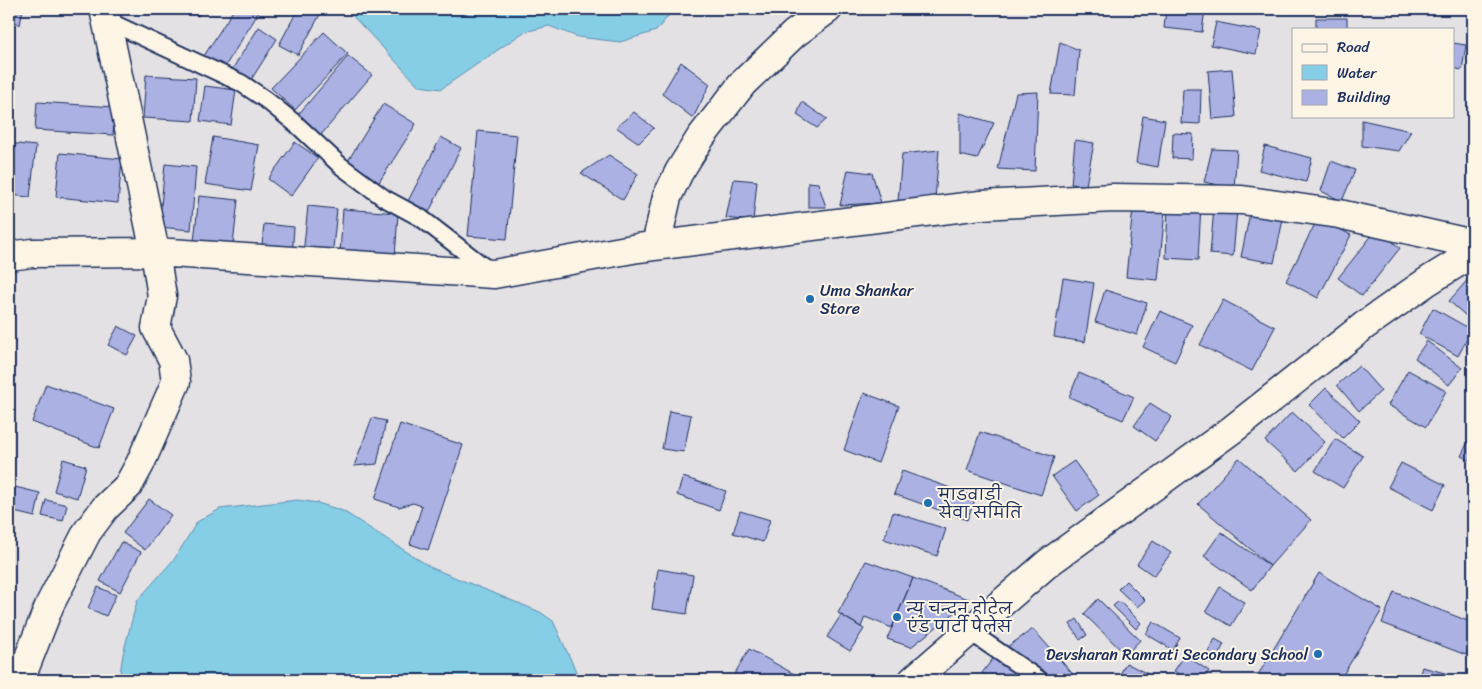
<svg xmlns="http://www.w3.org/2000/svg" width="1482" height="689" font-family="Sriracha,'Playpen Sans Deva',sans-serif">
	<rect width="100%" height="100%" fill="#e4e1e4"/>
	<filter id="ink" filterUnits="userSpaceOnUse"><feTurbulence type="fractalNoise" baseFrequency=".02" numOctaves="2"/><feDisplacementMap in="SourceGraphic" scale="10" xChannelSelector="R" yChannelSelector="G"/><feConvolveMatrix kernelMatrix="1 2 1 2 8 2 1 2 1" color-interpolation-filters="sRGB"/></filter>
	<g filter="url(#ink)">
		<path fill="#85cee6" stroke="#5b8eb0" d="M346,9H674L656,31L620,42L578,37L549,26L524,32L441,89L419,86Z
			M297,500L318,503L343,511L432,568L540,612L553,621L580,680H119L123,654L137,601L175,558L197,522L220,509Z"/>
		<path fill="#abb2e3" stroke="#1b2f5e" d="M9,9H23L20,25L9,17Z
			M184,9H202L198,16Z
			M234,9H261L224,68L204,56Z
			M298,9H323L298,55L279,45Z
			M1166,9H1205L1202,32L1164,28Z
			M1316,18H1347V29H1316Z
			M1216,22L1261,31L1256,54L1211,45Z
			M259,27L277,39L249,83L231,71Z
			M324,32L348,54L295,110L271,88Z
			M1060,42L1079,50L1075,95L1051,94Z
			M1453,43L1466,45L1462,70L1453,68Z
			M348,56L372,75L320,136L297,116Z
			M681,62L710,84L693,118L662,94Z
			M1232,69L1236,117L1212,119L1208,71Z
			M146,75L196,78L193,121L143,118Z
			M205,86L236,90L231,125L200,121Z
			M1183,89H1201L1200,124L1181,123Z
			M1038,92L1035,171L998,169L1016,93Z
			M37,102L115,107L113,135L35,130Z
			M802,102L827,119L817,128L797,115Z
			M383,104L416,124L378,184L346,164Z
			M634,112L654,128L639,143L616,127Z
			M960,113L994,123L977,159L960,155Z
			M1143,116L1165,120L1158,167L1136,163Z
			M1362,120L1411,131L1399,151L1362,146Z
			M478,131L517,135L507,239L468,236Z
			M1173,133L1193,134L1192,159L1172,158Z
			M213,137L259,145L251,191L205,184Z
			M441,137L461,148L429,212L408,201Z
			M1075,140L1094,143L1086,185L1071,184Z
			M295,142L318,158L291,196L268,179Z
			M9,143L36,146L30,197L9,195Z
			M1265,146L1312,158L1306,182L1259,170Z
			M1212,149L1237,150L1234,188L1204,182Z
			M939,150L935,199L898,201L902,154Z
			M60,153L122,159L118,203L56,197Z
			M609,155L638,174L623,200L581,173Z
			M1331,161L1355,170L1342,201L1321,191Z
			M165,164L196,167L191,230L159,227Z
			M848,170L872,173L881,203L840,205Z
			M734,179L757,181L753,221L726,218Z
			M808,182L818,183L826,207H808Z
			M199,196L238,200L233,245L194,241Z
			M1168,204L1201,205L1198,260L1166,258Z
			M308,206L337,209L332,258L303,255Z
			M1133,208L1165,211L1158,280L1126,277Z
			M1214,208L1237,210L1233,256L1210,254Z
			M1251,208L1284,214L1274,263L1241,257Z
			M343,209L398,213L395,258L340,254Z
			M1318,218L1351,235L1318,298L1286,281Z
			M264,224L294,227L292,257L261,254Z
			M1377,229L1400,248L1362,296L1338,278Z
			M1470,277L1473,280V322L1449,301Z
			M1063,278L1094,283L1085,342L1054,337Z
			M1105,290L1147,303L1137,335L1095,322Z
			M1223,300L1275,327L1252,371L1200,345Z
			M1433,308L1472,330L1458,356L1419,334Z
			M1160,311L1192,325L1175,362L1143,347Z
			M118,326L137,336L127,355L108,345Z
			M1427,341L1462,368L1449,385L1415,358Z
			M1359,366L1381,391L1359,411L1337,385Z
			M1408,370L1446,391L1426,427L1388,405Z
			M1079,373L1134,397L1123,420L1069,397Z
			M46,384L114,409L99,448L32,422Z
			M1326,388L1360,421L1343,438L1309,405Z
			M864,393L899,406L878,463L844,450Z
			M1150,403L1172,417L1155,441L1134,426Z
			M669,411L691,415L684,452L662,449Z
			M1292,412L1325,442L1298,471L1265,441Z
			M372,418L386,421L377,464L354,466Z
			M400,424L463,445L428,550L410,544L422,506L413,503L399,507L375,499Z
			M980,432L1054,457L1041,495L967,470Z
			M1335,439L1363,456L1343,488L1315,471Z
			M1468,442L1473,445V462L1461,456Z
			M1239,458L1311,520L1270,566L1198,504Z
			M63,459L86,466L77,498L54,491Z
			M1074,461L1099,495L1077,511L1052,476Z
			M1401,463L1445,485L1433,510L1388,487Z
			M902,471L976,497L967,520L894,494Z
			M683,477L726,491L719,510L677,495Z
			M15,487L40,493L35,517L10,511Z
			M149,499L171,515L145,550L123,533Z
			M46,500L67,505L63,521L42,516Z
			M740,511L770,520L763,542L733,533Z
			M893,512L946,529L937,556L884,539Z
			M1221,532L1270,566L1252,590L1204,556Z
			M1153,541L1171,553L1154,576L1137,564Z
			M121,542L141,552L120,592L100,581Z
			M866,561L913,578L892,628L865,617L861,627L838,613Z
			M658,569L693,575L687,614L652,609Z
			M1319,573L1382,610L1340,680H1255Z
			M913,578L971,600L911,647L887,639Z
			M1126,581L1145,600L1137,607L1118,589Z
			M98,587L116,595L106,616L88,608Z
			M1220,587L1245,603L1231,626L1206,611Z
			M1394,592L1473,623V635L1466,655L1382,623Z
			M1098,599L1140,640L1126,655L1084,614Z
			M1119,601L1141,623L1136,629L1113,606Z
			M841,615L864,629L850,651L827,637Z
			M1077,619L1087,635L1080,640L1070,624Z
			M1153,622L1180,638L1173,650L1146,634Z
			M1033,629L1078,680H1053L1004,649Z
			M1215,639L1224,644L1214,664L1204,660Z
			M749,649L805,680H731Z
			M1185,655L1209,671L1203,680H1188L1174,671Z
			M995,656L1027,680H991L982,673Z
			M1126,663L1152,676L1150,680H1117Z
			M1422,667L1445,673L1443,680H1418Z"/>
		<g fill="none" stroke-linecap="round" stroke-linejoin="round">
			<g stroke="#1b2f5e" stroke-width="20">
				<path id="lane" d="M106,20L241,83L265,99L296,124L341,166L384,198L421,218L491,272
					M969,631L1040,680"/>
			</g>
			<g stroke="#1b2f5e" stroke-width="31">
				<path id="street" d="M656,245L667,197L679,172L701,137L743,83L794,34L828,9
					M9,256L32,253L155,252L494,274L638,248L981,205L1113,198L1242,200L1339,214L1473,244
					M20,680L50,604L87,532L105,508L128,486L140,464L176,382L173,360L156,328L162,296L155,252L104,9
					M913,680L1048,563L1233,429L1365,325L1428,281L1473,253"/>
			</g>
			<use href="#lane" stroke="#fcf5e5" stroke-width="16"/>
			<use href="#street" stroke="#fcf5e5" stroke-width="28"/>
		</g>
	</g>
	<g fill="#1f6fb2" stroke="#fcf5e5" stroke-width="2">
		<circle cx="810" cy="299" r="5"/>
		<circle cx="928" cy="503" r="5"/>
		<circle cx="897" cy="617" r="5"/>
		<circle cx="1318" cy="654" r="5"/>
	</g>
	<g text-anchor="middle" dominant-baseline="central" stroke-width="4" stroke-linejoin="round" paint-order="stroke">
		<g font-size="16" fill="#1b2f5e" stroke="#fcf5e5" text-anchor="start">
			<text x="820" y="290">Uma Shankar<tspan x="820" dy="18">Store</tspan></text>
			<text x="938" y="494">माडवाडी<tspan x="938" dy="18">सेवा समिति</tspan></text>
			<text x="907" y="608">न्यु चन्दन होटेल<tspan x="907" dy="18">एंड पार्टी पेलेस</tspan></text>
			<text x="1308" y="654" text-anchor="end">Devsharan Ramrati Secondary School</text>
		</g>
	</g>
	<rect width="1482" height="689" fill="none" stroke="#fcf5e5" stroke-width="30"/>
	<rect x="15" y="15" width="1452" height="659" fill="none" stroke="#1b2f5e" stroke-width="2" filter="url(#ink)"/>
	<rect x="1292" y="28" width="162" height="90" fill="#fcf5e5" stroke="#a2a6af"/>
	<rect x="1302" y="44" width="25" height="8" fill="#fcf5e5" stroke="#a2a6af"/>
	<text x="1337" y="52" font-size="15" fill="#1b2f5e">Road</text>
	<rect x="1302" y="65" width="25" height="15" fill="#85cee6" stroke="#a2a6af"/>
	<text x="1337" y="78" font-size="15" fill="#1b2f5e">Water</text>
	<rect x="1302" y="90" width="25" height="15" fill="#abb2e3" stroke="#a2a6af"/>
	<text x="1337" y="102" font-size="15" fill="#1b2f5e">Building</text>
</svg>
